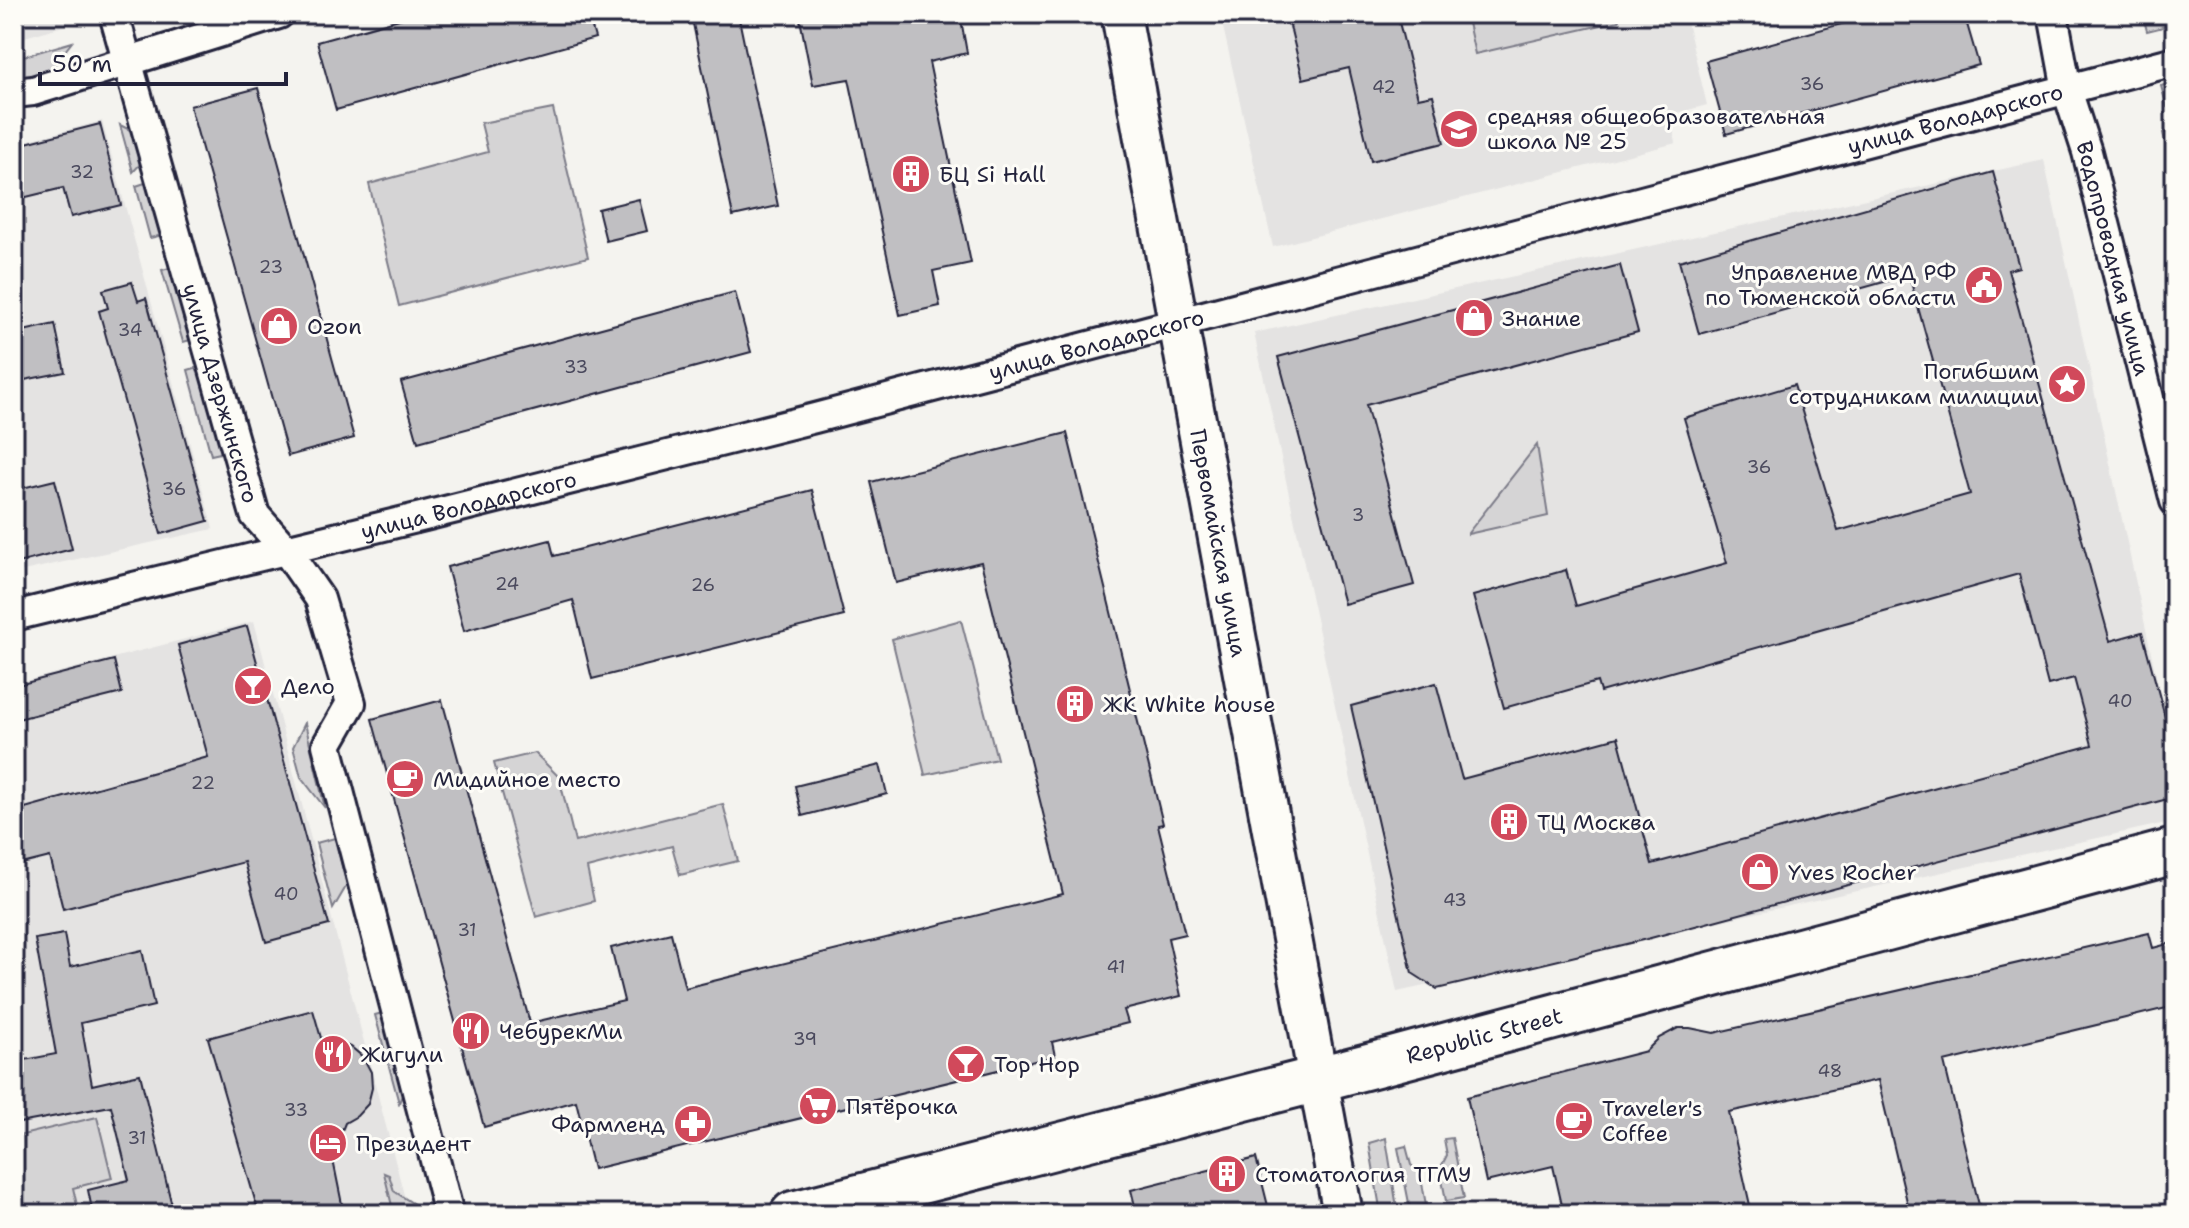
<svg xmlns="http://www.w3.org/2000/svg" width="2189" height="1228" font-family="'Shantell Sans',sans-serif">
	<rect width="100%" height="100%" fill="#f4f3ef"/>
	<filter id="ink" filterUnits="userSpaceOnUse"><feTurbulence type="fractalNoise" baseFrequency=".0125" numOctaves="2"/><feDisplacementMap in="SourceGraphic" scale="16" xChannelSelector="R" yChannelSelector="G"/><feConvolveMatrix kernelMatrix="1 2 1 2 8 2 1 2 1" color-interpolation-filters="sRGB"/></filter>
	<g filter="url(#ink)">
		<path fill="#e4e3e2" d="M14,14H64L67,25L14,40Z
			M1220,14H1685L1707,105L1670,115L1676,143L1273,247Z
			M102,121L213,529L14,573V144Z
			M2044,160L2175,763V821L1397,992L1254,333Z
			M254,621L409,1214H14V684Z"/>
		<path fill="#d5d4d5" stroke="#7c7b88" stroke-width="2" d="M1466,14H1617L1619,21L1475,54Z
			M2148,14H2175V24L2147,31L2143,16Z
			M72,42L38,85L14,74V59Z
			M2175,82V105L2167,107L2161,86Z
			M553,109L588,257L399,306L369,184L488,152L481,123Z
			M120,125L138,134L145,159L133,172Z
			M2175,130V179L2163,133Z
			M148,182L163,235L150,238L136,186Z
			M174,267L194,339L183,342L162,270Z
			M202,366L225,452L211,455L188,370Z
			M1537,445L1548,516L1468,534V533Z
			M961,620L997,759L925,775L892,639Z
			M305,723L325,808L301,777L293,747Z
			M535,753L559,777L575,842L723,804L738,861L680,875L672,846L587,868L594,901L536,917L494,763Z
			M335,838L347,885L333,909L316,843Z
			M389,1011L408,1080L399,1103L375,1015Z
			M97,1117L112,1178L73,1188L79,1214H14V1137Z
			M1386,1138V1139L1398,1214H1381L1369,1143Z
			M1452,1138L1464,1198L1446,1201L1440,1169L1447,1155L1444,1139Z
			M1406,1146L1411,1165L1420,1172L1426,1205L1410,1208L1398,1148Z
			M384,1173L389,1175L394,1191L429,1214H394Z"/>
		<path fill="#c0bfc2" stroke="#22223b" stroke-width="2" d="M417,14H588L595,38L336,110L317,42Z
			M691,14H738L778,206L733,216Z
			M799,14H960L967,53L929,62L971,263L933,271L940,306L900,315L849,79L813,85Z
			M1287,14H1397L1418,98L1433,95L1444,143L1371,161L1349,68L1303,79Z
			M1878,14H1964L1979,65L1726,134L1706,61Z
			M258,88L354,438L288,456L190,106Z
			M100,124L121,205L71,217L63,188L14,200V146Z
			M1993,172L2019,267L2008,270L2110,641L2142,632L2175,754V797L1647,939L1437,989L1412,973L1351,706L1436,683L1462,779L1618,737L1652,864L2092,745L2074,678L2048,685L2019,574L1600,692L1597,682L1504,708L1473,596L1566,570L1576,606L1727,563L1684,418L1794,385L1838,531L1970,494L1909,275L1699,334L1679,261Z
			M639,199L647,231L606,241L598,209Z
			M1620,265L1638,332L1366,405L1414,585L1344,604L1278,357Z
			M132,282L138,301L146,298L208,521L161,534L99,311L108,308L103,290Z
			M735,292L751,352L418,442L401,382Z
			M55,324L65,372L14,382V333Z
			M1067,433L1163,824L1158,825L1185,934L1168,938L1181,996L1124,1010L1128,1023L1052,1042L1055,1056L593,1169L576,1101L484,1127L372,719L442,700L530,1023L624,1001L611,948L671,933L685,988L1063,894L981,562L896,583L871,482Z
			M55,480L72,549L14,564V490Z
			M812,490L844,616L592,679L573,600L464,631L447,567L550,540L554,556Z
			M247,626L329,925L266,942L244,862L63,909L50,857L14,866V811L208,757L178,645Z
			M114,660L122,693L14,720V686Z
			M880,765L887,794L802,816L795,786Z
			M2149,933L2153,948L2175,942V1006L1944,1062L1980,1209L1961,1214H1910L1878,1080L1729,1112L1752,1214H1564L1553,1166L1486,1182L1467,1097L1646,1051L1659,1038L1678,1028H1690L1714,1033Z
			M64,934L70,967L142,950L154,1006L81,1023L92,1085L140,1074L174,1214H93L88,1190L129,1180L111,1106L14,1124V1062L56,1054L35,939Z
			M313,1010L321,1038L351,1047L363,1057L371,1072L372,1088L368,1104L357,1116L345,1123L332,1155L344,1214H259L208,1038Z
			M1256,1158L1270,1214H1137L1131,1190Z"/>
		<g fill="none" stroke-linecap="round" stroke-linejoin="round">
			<g stroke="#22223b" stroke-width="34">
				<g id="street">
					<path id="s1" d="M114,14L255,515L286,550L320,599L351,703L327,745L449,1214"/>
					<path id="s2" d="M2053,14L2067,90L2087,152L2175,501"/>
					<path d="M14,93L33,91L279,14"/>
					<path id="s3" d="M14,616L425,516L815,418L2175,61"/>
				</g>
			</g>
			<g stroke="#22223b" stroke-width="44">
				<g id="secondary">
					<path id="s4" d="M1121,14L1343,1214"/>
				</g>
			</g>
			<g stroke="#22223b" stroke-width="50">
				<g id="primary">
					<path id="s5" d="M793,1214L1392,1060L2175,851"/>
				</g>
			</g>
			<use href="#street" stroke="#fdfcf7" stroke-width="28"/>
			<use href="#secondary" stroke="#fdfcf7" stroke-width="38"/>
			<use href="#primary" stroke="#fdfcf7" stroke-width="44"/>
		</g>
	</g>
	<defs>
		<g id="school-disc" transform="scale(2)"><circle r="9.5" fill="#d1495b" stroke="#fdfcf7"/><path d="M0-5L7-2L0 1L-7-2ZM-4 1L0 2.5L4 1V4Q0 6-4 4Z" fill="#fff"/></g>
		<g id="building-disc" transform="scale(2)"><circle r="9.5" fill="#d1495b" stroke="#fdfcf7"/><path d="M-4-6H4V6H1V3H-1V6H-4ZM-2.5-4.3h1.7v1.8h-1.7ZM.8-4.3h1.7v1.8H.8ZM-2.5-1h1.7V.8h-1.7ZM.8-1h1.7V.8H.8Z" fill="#fff"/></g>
		<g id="civic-disc" transform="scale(2)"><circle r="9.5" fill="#d1495b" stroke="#fdfcf7"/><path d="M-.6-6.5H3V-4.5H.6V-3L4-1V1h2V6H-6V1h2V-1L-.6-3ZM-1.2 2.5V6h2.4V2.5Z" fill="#fff"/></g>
		<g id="shop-disc" transform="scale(2)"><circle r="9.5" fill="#d1495b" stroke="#fdfcf7"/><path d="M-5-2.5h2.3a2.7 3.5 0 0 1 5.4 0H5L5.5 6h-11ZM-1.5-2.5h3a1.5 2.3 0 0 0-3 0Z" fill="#fff"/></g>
		<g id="sight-disc" transform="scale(2)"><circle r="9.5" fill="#d1495b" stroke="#fdfcf7"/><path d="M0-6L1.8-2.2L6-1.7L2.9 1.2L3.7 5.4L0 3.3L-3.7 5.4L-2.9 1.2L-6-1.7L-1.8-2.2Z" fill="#fff"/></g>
		<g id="bar-disc" transform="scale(2)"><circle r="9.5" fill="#d1495b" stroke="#fdfcf7"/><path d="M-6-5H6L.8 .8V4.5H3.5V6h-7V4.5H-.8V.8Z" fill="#fff"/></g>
		<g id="cafe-disc" transform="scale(2)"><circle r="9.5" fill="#d1495b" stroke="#fdfcf7"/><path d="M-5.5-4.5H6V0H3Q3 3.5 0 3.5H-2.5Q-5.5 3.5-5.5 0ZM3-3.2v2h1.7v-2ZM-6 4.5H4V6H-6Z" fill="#fff"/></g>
		<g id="restaurant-disc" transform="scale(2)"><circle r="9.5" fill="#d1495b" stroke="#fdfcf7"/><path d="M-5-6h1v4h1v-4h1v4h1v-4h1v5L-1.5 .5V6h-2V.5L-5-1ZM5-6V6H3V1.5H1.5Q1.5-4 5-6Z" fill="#fff"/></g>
		<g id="supermarket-disc" transform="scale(2)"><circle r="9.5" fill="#d1495b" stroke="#fdfcf7"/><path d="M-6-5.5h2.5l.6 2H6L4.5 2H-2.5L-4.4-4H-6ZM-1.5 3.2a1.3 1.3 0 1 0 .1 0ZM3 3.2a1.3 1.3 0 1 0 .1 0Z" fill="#fff"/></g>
		<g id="pharmacy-disc" transform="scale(2)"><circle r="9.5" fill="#d1495b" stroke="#fdfcf7"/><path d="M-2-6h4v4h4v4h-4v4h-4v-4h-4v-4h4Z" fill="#fff"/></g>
		<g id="hotel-disc" transform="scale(2)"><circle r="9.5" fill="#d1495b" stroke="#fdfcf7"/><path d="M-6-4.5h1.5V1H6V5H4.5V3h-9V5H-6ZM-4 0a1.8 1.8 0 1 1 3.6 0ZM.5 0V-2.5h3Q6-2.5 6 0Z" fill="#fff"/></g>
	</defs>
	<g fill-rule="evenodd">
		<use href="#school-disc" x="1459" y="129"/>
		<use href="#building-disc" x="911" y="174"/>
		<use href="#civic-disc" x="1984" y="285"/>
		<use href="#shop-disc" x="1474" y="318"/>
		<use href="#shop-disc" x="279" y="326"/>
		<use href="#sight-disc" x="2067" y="384"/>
		<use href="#bar-disc" x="253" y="686"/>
		<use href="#building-disc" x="1075" y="704"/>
		<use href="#cafe-disc" x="405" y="779"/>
		<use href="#building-disc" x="1509" y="822"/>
		<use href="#shop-disc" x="1760" y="872"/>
		<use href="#restaurant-disc" x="471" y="1031"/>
		<use href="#restaurant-disc" x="333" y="1054"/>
		<use href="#bar-disc" x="966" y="1064"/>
		<use href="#supermarket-disc" x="818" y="1106"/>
		<use href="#cafe-disc" x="1574" y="1121"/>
		<use href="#pharmacy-disc" x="693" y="1124"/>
		<use href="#hotel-disc" x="328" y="1143"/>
		<use href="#building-disc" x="1227" y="1174"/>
	</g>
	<g text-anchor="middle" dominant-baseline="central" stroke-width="6" stroke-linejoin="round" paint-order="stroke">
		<g font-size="18" fill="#4a495d">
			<text x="1812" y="84">36</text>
			<text x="1384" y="87">42</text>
			<text x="82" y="172">32</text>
			<text x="271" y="267">23</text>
			<text x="130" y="330">34</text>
			<text x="576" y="367">33</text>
			<text x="1759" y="467">36</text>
			<text x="174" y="489">36</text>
			<text x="1358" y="515">3</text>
			<text x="507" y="584">24</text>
			<text x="703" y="585">26</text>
			<text x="2120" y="701">40</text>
			<text x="203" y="783">22</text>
			<text x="286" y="894">40</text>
			<text x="1455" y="900">43</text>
			<text x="467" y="930">31</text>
			<text x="1116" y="967">41</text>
			<text x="805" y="1039">39</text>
			<text x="1830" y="1071">48</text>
			<text x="296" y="1110">33</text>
			<text x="137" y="1138">31</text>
		</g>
		<g font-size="22" fill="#22223b" stroke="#fdfcf7" text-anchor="start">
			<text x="1487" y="116">средняя общеобразовательная<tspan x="1487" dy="25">школа № 25</tspan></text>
			<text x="939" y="174">БЦ Si Hall</text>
			<text x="1956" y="272" text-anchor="end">Управление МВД РФ<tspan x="1956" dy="25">по Тюменской области</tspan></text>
			<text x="1502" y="318">Знание</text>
			<text x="307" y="326">Ozon</text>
			<text x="2039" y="371" text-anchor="end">Погибшим<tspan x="2039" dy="25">сотрудникам милиции</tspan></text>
			<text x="281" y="686">Дело</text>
			<text x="1103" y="704">ЖК White house</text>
			<text x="433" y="779">Мидийное место</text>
			<text x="1537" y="822">ТЦ Москва</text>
			<text x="1788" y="872">Yves Rocher</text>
			<text x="499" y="1031">ЧебурекМи</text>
			<text x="361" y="1054">Жигули</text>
			<text x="994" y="1064">Top Hop</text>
			<text x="846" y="1106">Пятёрочка</text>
			<text x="1602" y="1108">Traveler's<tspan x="1602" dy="25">Coffee</tspan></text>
			<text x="665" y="1124" text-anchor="end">Фармленд</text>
			<text x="356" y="1143">Президент</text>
			<text x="1255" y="1174">Стоматология ТГМУ</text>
		</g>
		<g font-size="22" fill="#22223b" stroke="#fdfcf7">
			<text stroke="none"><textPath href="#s3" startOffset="2004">улица Володарского</textPath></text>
			<text stroke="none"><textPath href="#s2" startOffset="252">Водопроводная улица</textPath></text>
			<text stroke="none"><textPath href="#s3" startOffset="1116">улица Володарского</textPath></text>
			<text stroke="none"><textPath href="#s1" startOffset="394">улица Дзержинского</textPath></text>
			<text stroke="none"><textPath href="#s3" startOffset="468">улица Володарского</textPath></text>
			<text stroke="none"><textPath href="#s4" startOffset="538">Первомайская улица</textPath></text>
			<text stroke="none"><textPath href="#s5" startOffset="714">Republic Street</textPath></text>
		</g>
	</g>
	<rect width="2189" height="1228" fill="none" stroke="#fdfcf7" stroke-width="48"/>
	<rect x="24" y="24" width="2141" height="1180" fill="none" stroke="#22223b" stroke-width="3" filter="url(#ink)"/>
	<path d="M40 72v12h246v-12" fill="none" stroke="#22223b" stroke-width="4"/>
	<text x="52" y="72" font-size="24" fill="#22223b" stroke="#fdfcf7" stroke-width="6" paint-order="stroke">50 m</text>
</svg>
